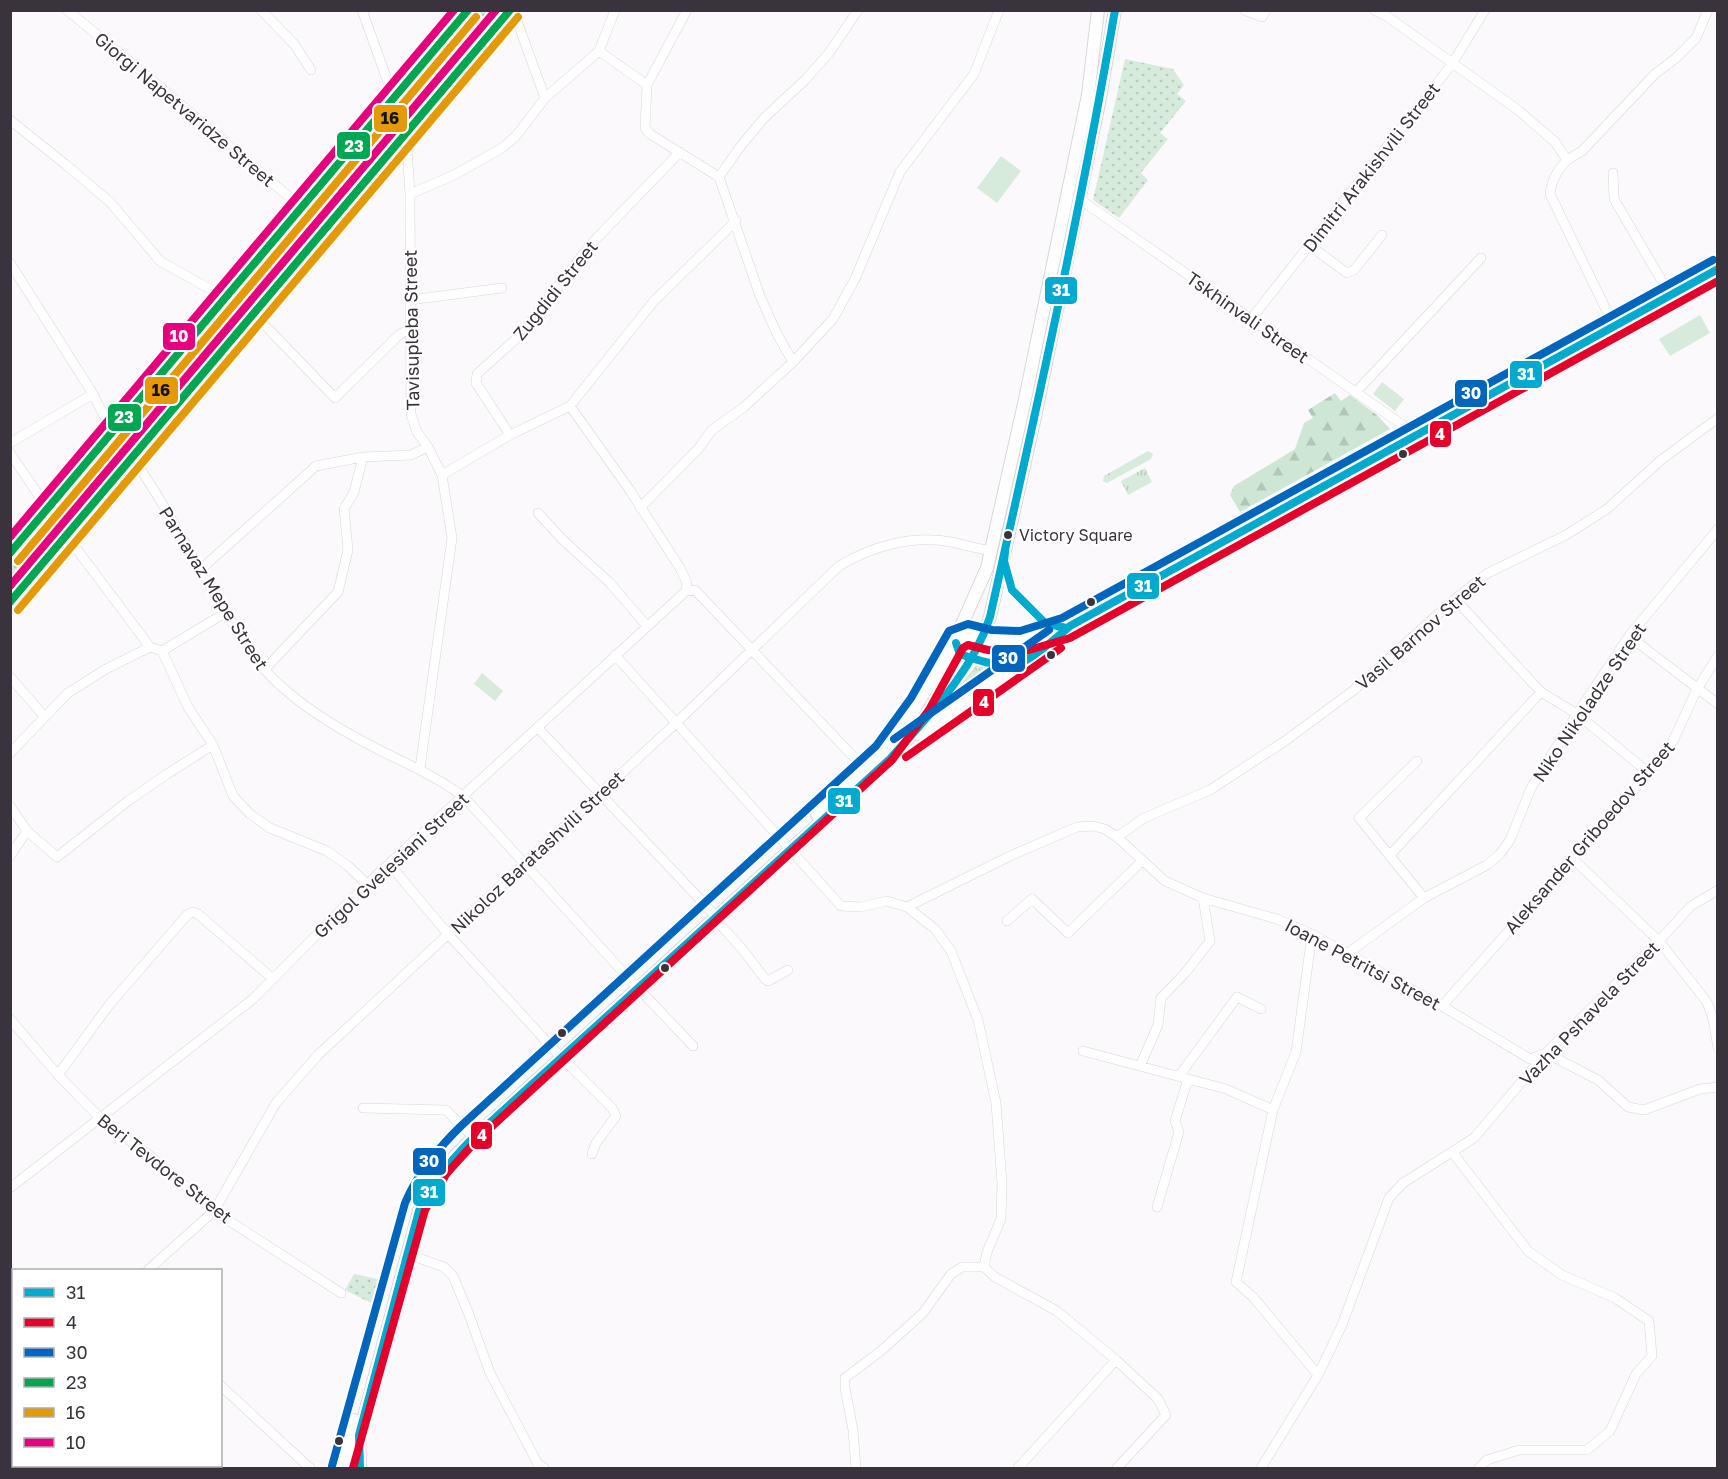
<svg xmlns="http://www.w3.org/2000/svg" width="1728" height="1479" font-family="'Golos Text',sans-serif">
	<defs>
		<pattern id="grass-tufts" width="24" height="20" patternUnits="userSpaceOnUse" patternTransform="scale(1.5)"><rect width="24" height="20" fill="#d6ebdc"/><path d="M3 7l-1-3M5 7V3M7 7l1-3M15 17l-1-3M17 17v-4M19 17l1-3" fill="none" stroke="#b8cabe"/></pattern>
		<pattern id="forest-firs" width="22" height="20" patternUnits="userSpaceOnUse" patternTransform="scale(1.5)"><rect width="22" height="20" fill="#cee7d5"/><path d="M5 1l3.5 6h-7zM16 11l3.5 6h-7z" fill="#b2c7b8"/></pattern>
		<pattern id="park-dots" width="8" height="8" patternUnits="userSpaceOnUse" patternTransform="scale(1.5)"><rect width="8" height="8" fill="#d6ebdc"/><path d="M2 2h.1M6 6h.1" fill="none" stroke="#b8cabe" stroke-width="1.8" stroke-linecap="round"/></pattern>
	</defs>
	<rect width="100%" height="100%" fill="#fbf9fc"/>
	<path fill="url(#grass-tufts)" d="M1148,451L1153,454L1151,459L1107,483L1103,481L1104,476Z
		M1145,468L1152,482L1128,495L1121,481Z
		M974,667L995,671L935,717Z"/>
	<path fill="url(#forest-firs)" d="M1335,393L1341,401L1350,395L1377,415L1390,429L1240,512L1230,495L1234,486L1295,449L1304,423L1313,418L1308,410Z"/>
	<path fill="url(#park-dots)" d="M478,11H498V14L203,364H194L189,357V353Z
		M1125,59L1173,69L1184,85L1177,94L1186,101L1160,133L1168,139L1141,173L1148,180L1119,218L1093,200Z
		M181,368L189,377L188,381L94,494H89L82,492L79,483L176,369Z
		M69,495L82,506L11,591V565Z
		M354,1274L386,1281L379,1307L345,1290Z"/>
	<path fill="#d6ebdc" d="M1001,156L1021,171L997,203L977,188Z
		M1700,315L1710,333L1670,356L1659,339Z
		M1382,382L1404,399L1395,411L1373,394Z
		M482,673L503,691L495,701L474,684Z"/>
	<g fill="none" stroke-linecap="round" stroke-linejoin="round">
		<g stroke="#dad6dc" stroke-width="10">
			<path id="minor" d="M67,10L145,74L302,208
				M261,10L294,44L311,70
				M362,10L394,99
				M513,10L545,98
				M687,10L647,85L645,128L650,134L719,177L760,296L777,334L793,362
				M1244,10L1262,17L1266,10
				M1374,10L1388,17L1518,110L1555,142L1567,160C1557,171 1552,179 1550,194L1614,326
				M599,51L647,85
				M10,120L65,164L110,202L160,261L226,298
				M406,133L410,194L411,414L417,432L428,447L442,475L452,538L420,768
				M1567,160L1582,151L1655,74L1676,58L1696,38L1708,10
				M1613,173L1614,199L1670,295
				M719,177L740,147L764,118L805,80L829,53L858,10
				M410,194L454,175L502,148L516,136L545,98L599,51L615,10
				M1078,198L1417,435
				M1309,245L1347,273L1354,270L1382,235
				M10,263L93,394L107,422L115,429
				M410,300L502,288
				M254,314L335,398L399,335L410,328
				M1251,319L1452,64L1485,10
				M1356,392L1481,258
				M510,435L476,383L477,374L517,338L593,242L680,152
				M10,443L93,394
				M10,453L48,509
				M132,457C172,513 201,576 239,633C252,652 263,671 281,686C305,708 336,727 364,742C399,761 432,773 464,797L633,983
				M442,475L510,435L570,406L654,301L736,221
				M640,508L698,449L712,430L744,407L793,362L833,319L855,279L900,172L974,74L999,10
				M538,513L562,539L610,583L647,626
				M75,547L150,647
				M200,570L316,466L363,457L411,455L428,447
				M686,591L695,590L866,770
				M1455,599L1541,692L1577,714L1649,773
				M1629,636L1718,704
				M162,651L188,707L213,745L233,796L250,814L270,828L327,851L348,866L367,884
				M615,655L841,906L861,907L887,901L907,907L935,929L951,951L978,1020L996,1103L1002,1183L1001,1219L987,1252L984,1267L995,1277L1057,1311L1116,1360L1158,1399L1166,1415L1117,1468
				M264,670L338,592L348,550L344,509L354,492L363,457
				M10,677L44,716
				M538,728L712,912
				M10,753L68,693L106,669L150,647L162,651L225,613
				M1417,761L1359,818L1424,898
				M10,806L27,831L57,857L128,801L167,774L213,745
				M1117,837L1144,818L1210,790L1285,741L1354,690L1455,599L1488,573L1566,535L1607,509L1661,460L1718,418
				M1390,855L1541,692
				M10,856L27,831
				M1572,858L1659,941L1707,1002L1713,1019L1718,1048
				M390,865L448,934L558,1054
				M907,907L1010,856L1077,827L1093,826L1105,829L1117,837L1165,881L1203,898L1277,919L1312,934L1442,1006L1530,1059L1546,1053L1598,1080L1628,1107L1644,1110L1700,1089L1718,1087
				M715,919L743,950L765,979L768,981L788,970
				M1007,921L1032,899L1068,933L1142,861
				M1312,934L1296,1052L1273,1110L1236,1282L1253,1297L1318,1375
				M1348,953L1424,898L1487,865L1500,854L1510,840L1531,788L1577,714L1629,636L1718,529
				M639,989L693,1046
				M1442,1006L1649,773L1673,741L1697,689L1718,656
				M10,1019L58,1075L101,1119L153,1158L214,1211L341,1293
				M1083,1051L1226,1089L1273,1110
				M562,1058L612,1108L616,1116L596,1143L592,1154
				M1140,1066L1158,1025L1161,998L1186,972L1210,941L1203,898
				M58,1075L109,1005L187,915L193,912L198,914L273,979
				M1179,1076L1237,997L1261,1009
				M363,1108L446,1110L469,1133
				M1453,1153L1528,1251L1562,1275L1615,1298L1649,1321L1652,1356L1636,1374L1610,1431L1587,1450H1519L1487,1460L1479,1468
				M10,1188L253,999L367,884L686,591L687,583L680,568L629,489L570,406
				M1157,1207L1179,1132L1175,1121L1188,1079
				M407,1254L444,1267L453,1276L468,1312L490,1373L538,1464L544,1468
				M148,1270L214,1211L276,1103L318,1055L676,723L839,566C872,546 912,535 951,542C965,545 978,549 992,551
				M220,1385L310,1468
				M10,1391L14,1389
				M175,1466L178,1468
				M856,1468L853,1430L845,1388V1378L882,1350L923,1313L951,1274L962,1267H984
				M1018,1468L1116,1360
				M1261,1468L1318,1375L1342,1325L1389,1198L1403,1183L1474,1138L1546,1053L1659,941L1691,906L1718,890"/>
		</g>
		<g stroke="#dad6dc" stroke-width="14">
			<path id="major" d="M171,364C185,361 195,363 199,378
				M74,478C75,489 77,495 85,502H94
				M10,554L468,10
				M10,603L510,10
				M955,640L967,634L990,640L1021,642L1061,630
				M955,640L960,654C981,663 997,664 1020,663
				M919,734L1057,638L1066,628L1718,269
				M817,815L884,753L902,730L955,640L987,568L1024,404L1088,95L1098,10
				M10,1445L14,1449
				M25,1466L27,1468
				M342,1468L354,1420
				M360,1468L359,1435L419,1211C431,1181 449,1161 472,1139L890,759L935,708L968,666L984,636L990,617L1035,417L1100,98L1115,10"/>
		</g>
		<use href="#minor" stroke="#fefeff" stroke-width="9"/>
		<use href="#major" stroke="#fefeff" stroke-width="12"/>
		<g stroke="#fff" stroke-width="12">
			<path id="bus-1" d="M1005,552L1004,561L1012,590L1045,623L1066,628
				M956,643L960,654C976,660 1003,669 1020,663C1032,659 1060,635 1070,626L1718,269
				M360,1468L359,1435L419,1211C432,1183 450,1161 472,1139L890,759C928,716 972,673 990,617C1035,416 1080,214 1115,10"/>
		</g>
		<g stroke="#fff" stroke-width="12">
			<path id="bus-2" d="M906,757L1061,648
				M353,1468L425,1210L447,1173L476,1141L892,760L929,710L963,648L968,645L988,650L1022,652L1070,638L1718,281"/>
		</g>
		<g stroke="#fff" stroke-width="12">
			<path id="bus-3" d="M894,739L1049,630
				M332,1466L405,1203C418,1173 438,1148 462,1125L876,746L911,698L949,631L968,624L992,630L1020,631L1062,618L1713,260"/>
		</g>
		<g stroke="#fff" stroke-width="12">
			<path id="bus-4" d="M10,553L468,10
				M10,602L510,10"/>
		</g>
		<g stroke="#fff" stroke-width="12">
			<path id="bus-5" d="M18,561L476,17
				M18,610L518,17"/>
		</g>
		<g stroke="#fff" stroke-width="12">
			<path id="bus-6" d="M10,537L454,10
				M10,586L496,10"/>
		</g>
		<use href="#bus-1" stroke="#00a9ce" stroke-width="8"/>
		<use href="#bus-2" stroke="#e4002b" stroke-width="8"/>
		<use href="#bus-3" stroke="#0065bd" stroke-width="8"/>
		<use href="#bus-4" stroke="#00a651" stroke-width="8"/>
		<use href="#bus-5" stroke="#e49a06" stroke-width="8"/>
		<use href="#bus-6" stroke="#e5007d" stroke-width="8"/>
	</g>
	<g fill="#3a333d" stroke="#fff" stroke-width="2">
		<circle cx="1403" cy="454" r="5"/>
		<circle cx="1008" cy="535" r="5"/>
		<circle cx="1091" cy="602" r="5"/>
		<circle cx="1051" cy="655" r="5"/>
		<circle cx="665" cy="968" r="5"/>
		<circle cx="562" cy="1033" r="5"/>
		<circle cx="339" cy="1441" r="5"/>
	</g>
	<g text-anchor="middle" dominant-baseline="central" stroke-width="4.5" stroke-linejoin="round" paint-order="stroke">
		<g font-size="16" fill="#3a333d" stroke="#fff" text-anchor="start">
			<text x="1019" y="535">Victory Square</text>
		</g>
		<g font-size="18" fill="#3a333d" stroke="#fff">
			<text transform="translate(185 109) rotate(40)">Giorgi Napetvaridze Street</text>
			<text transform="translate(1371 167) rotate(-52)">Dimitri Arakishvili Street</text>
			<text transform="translate(555 290) rotate(-51)">Zugdidi Street</text>
			<text transform="translate(1248 317) rotate(35)">Tskhinvali Street</text>
			<text transform="translate(411 330) rotate(-91)">Tavisupleba Street</text>
			<text transform="translate(214 588) rotate(58)">Parnavaz Mepe Street</text>
			<text transform="translate(1420 632) rotate(-41)">Vasil Barnov Street</text>
			<text transform="translate(1589 702) rotate(-56)">Niko Nikoladze Street</text>
			<text transform="translate(1589 837) rotate(-49)">Aleksander Griboedov Street</text>
			<text transform="translate(537 852) rotate(-43)">Nikoloz Baratashvili Street</text>
			<text transform="translate(391 865) rotate(-43)">Grigol Gvelesiani Street</text>
			<text transform="translate(1363 964) rotate(28)">Ioane Petritsi Street</text>
			<text transform="translate(1589 1013) rotate(-46)">Vazha Pshavela Street</text>
			<text transform="translate(165 1168) rotate(38)">Beri Tevdore Street</text>
		</g>
	</g>
	<g stroke="#fff" stroke-width="2">
		<rect x="373" y="104" width="35" height="29" rx="6" fill="#e49a06"/>
		<rect x="336" y="131" width="35" height="29" rx="6" fill="#00a651"/>
		<rect x="1044" y="276" width="34" height="29" rx="6" fill="#00a9ce"/>
		<rect x="162" y="322" width="34" height="29" rx="6" fill="#e5007d"/>
		<rect x="1509" y="360" width="34" height="29" rx="6" fill="#00a9ce"/>
		<rect x="144" y="376" width="35" height="29" rx="6" fill="#e49a06"/>
		<rect x="1454" y="379" width="34" height="29" rx="6" fill="#0065bd"/>
		<rect x="107" y="403" width="35" height="29" rx="6" fill="#00a651"/>
		<rect x="1429" y="420" width="23" height="28" rx="6" fill="#e4002b"/>
		<rect x="1126" y="572" width="34" height="28" rx="6" fill="#00a9ce"/>
		<rect x="991" y="644" width="35" height="29" rx="6" fill="#0065bd"/>
		<rect x="972" y="688" width="23" height="29" rx="6" fill="#e4002b"/>
		<rect x="827" y="787" width="34" height="28" rx="6" fill="#00a9ce"/>
		<rect x="470" y="1121" width="23" height="29" rx="6" fill="#e4002b"/>
		<rect x="412" y="1147" width="35" height="29" rx="6" fill="#0065bd"/>
		<rect x="412" y="1178" width="34" height="29" rx="6" fill="#00a9ce"/>
	</g>
	<g font-size="16" text-anchor="middle" font-weight="bold" fill="#fff">
		<text x="354" y="152">23</text>
		<text x="1061" y="296">31</text>
		<text x="179" y="342">10</text>
		<text x="1526" y="380">31</text>
		<text x="1471" y="399">30</text>
		<text x="124" y="423">23</text>
		<text x="1440" y="440">4</text>
		<text x="1143" y="592">31</text>
		<text x="1008" y="664">30</text>
		<text x="984" y="708">4</text>
		<text x="844" y="807">31</text>
		<text x="482" y="1141">4</text>
		<text x="429" y="1167">30</text>
		<text x="429" y="1198">31</text>
	</g>
	<g font-size="16" text-anchor="middle" font-weight="bold" fill="#111">
		<text x="390" y="124">16</text>
		<text x="161" y="396">16</text>
	</g>
	<rect width="1728" height="1479" fill="none" stroke="#3a333d" stroke-width="24"/>
	<rect x="12" y="1269" width="210" height="198" fill="#ffffff" stroke="#b0adb1" stroke-width="1.5"/>
	<rect x="24" y="1288" width="30" height="9" fill="#00a9ce" stroke="#b0adb1" stroke-width="1.5"/>
	<text x="66" y="1299" font-size="18" fill="#3a333d">31</text>
	<rect x="24" y="1318" width="30" height="9" fill="#e4002b" stroke="#b0adb1" stroke-width="1.5"/>
	<text x="66" y="1329" font-size="18" fill="#3a333d">4</text>
	<rect x="24" y="1348" width="30" height="9" fill="#0065bd" stroke="#b0adb1" stroke-width="1.5"/>
	<text x="66" y="1359" font-size="18" fill="#3a333d">30</text>
	<rect x="24" y="1378" width="30" height="9" fill="#00a651" stroke="#b0adb1" stroke-width="1.5"/>
	<text x="66" y="1389" font-size="18" fill="#3a333d">23</text>
	<rect x="24" y="1408" width="30" height="9" fill="#e49a06" stroke="#b0adb1" stroke-width="1.5"/>
	<text x="66" y="1419" font-size="18" fill="#3a333d">16</text>
	<rect x="24" y="1438" width="30" height="9" fill="#e5007d" stroke="#b0adb1" stroke-width="1.5"/>
	<text x="66" y="1449" font-size="18" fill="#3a333d">10</text>
</svg>
